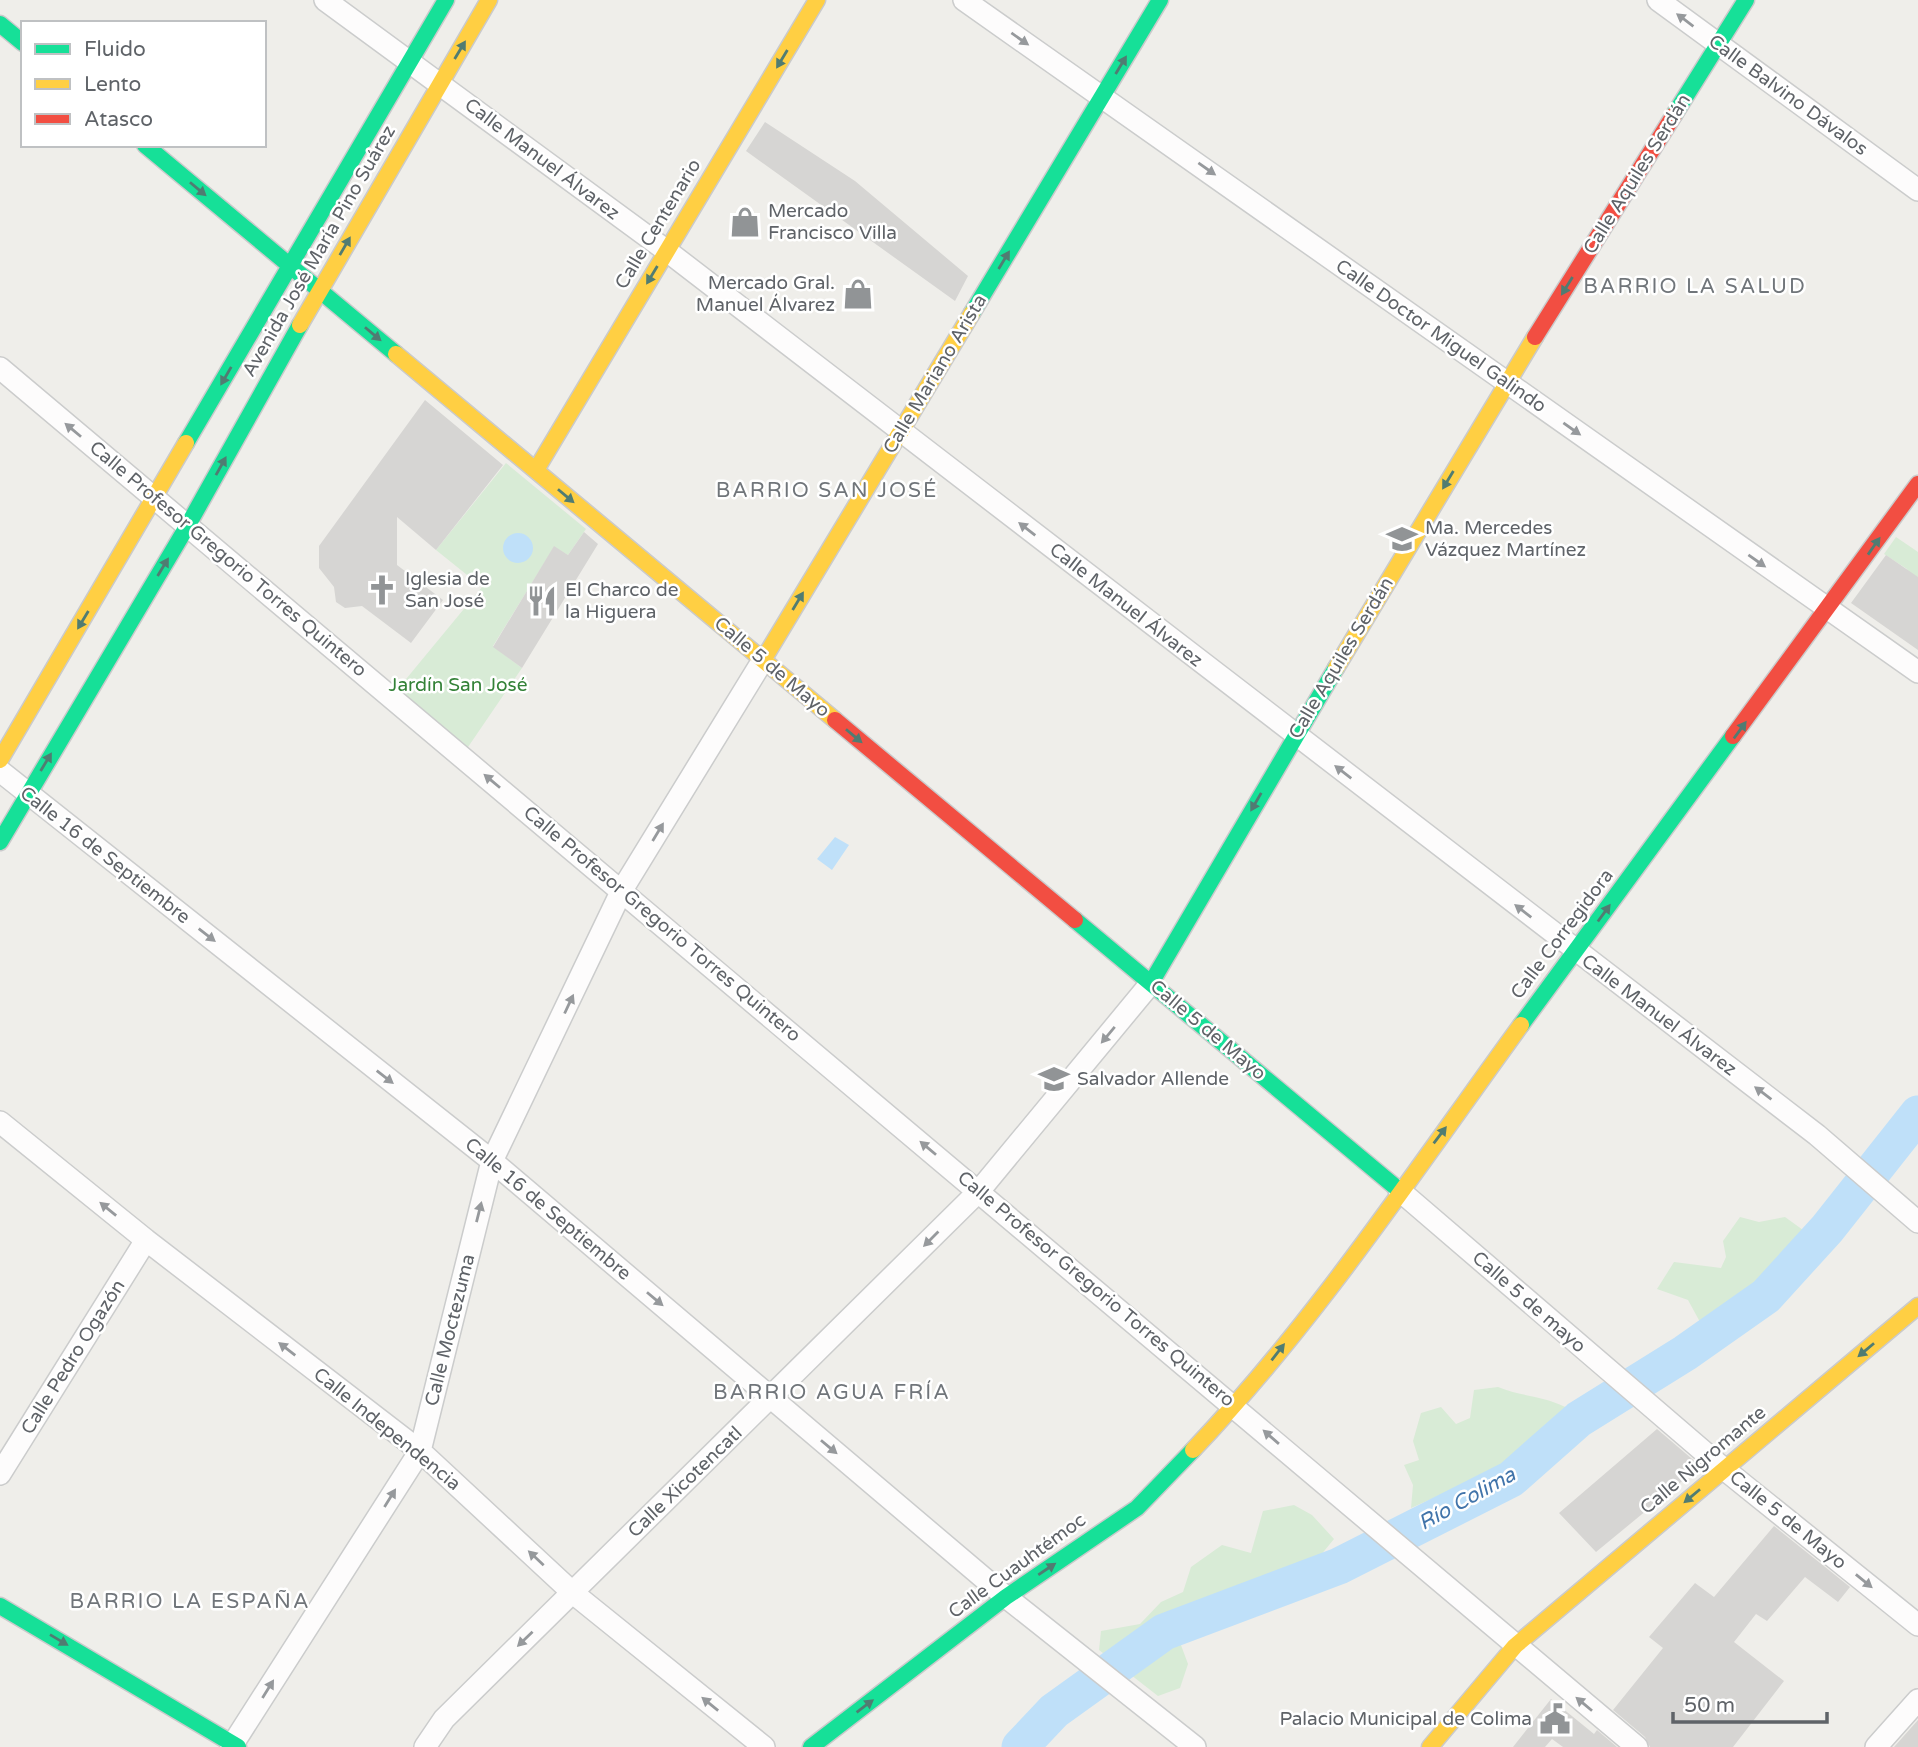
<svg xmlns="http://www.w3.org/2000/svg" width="1918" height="1747" font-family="'Varela Round',sans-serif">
	<rect width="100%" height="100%" fill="#efeeea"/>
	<path fill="#d8ebd6" d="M506,463L586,529L568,555L554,547L493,646L522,668L466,750L397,690L482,587L436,550Z
		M1896,537L1918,552V603L1907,569L1884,554Z
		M1740,1217L1759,1222L1785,1217L1803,1230L1762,1288L1700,1322L1688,1300L1657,1289L1674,1262L1721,1268L1726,1257L1723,1241Z
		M1498,1387C1522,1397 1548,1396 1571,1410L1497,1470L1411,1508L1413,1485L1404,1465L1419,1460L1413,1441L1421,1413L1441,1407L1456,1424L1470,1418L1474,1390Z
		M1294,1505L1312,1515L1334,1539L1311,1567L1271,1600L1222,1604L1206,1627L1178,1637L1188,1664L1180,1688L1158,1696L1099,1650L1101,1631L1140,1624L1161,1602L1183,1592L1191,1567L1222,1545L1251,1553L1263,1511Z"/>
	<path fill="#bfe0f9" d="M503 548a15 15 0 1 1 30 0a15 15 0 1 1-30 0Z
		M835,837L849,845L832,870L817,859Z"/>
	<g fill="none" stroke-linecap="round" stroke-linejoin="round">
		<path stroke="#bfe0f9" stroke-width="37" d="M1020,1747L1054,1711L1164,1632L1339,1566L1511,1479L1579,1419L1685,1353L1766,1296L1827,1229L1918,1114"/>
	</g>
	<path fill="#d6d5d3" d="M765,122L855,181L968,276L955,301L746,151Z
		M425,400L503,465L436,550L397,517V565L443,600L411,643L362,606L345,608L336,602L334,587L319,568V546Z
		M584,532L598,544L522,668L493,647L554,546L568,555Z
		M1886,555L1918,577V650L1851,603Z
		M1657,1429L1698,1464V1468L1596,1552L1559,1513Z
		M1774,1526L1850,1587L1838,1602L1805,1577L1767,1621L1756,1614L1734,1642L1784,1681L1733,1747H1650L1645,1737L1613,1710L1663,1648L1649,1637L1695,1583L1714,1597Z
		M1551,1699L1594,1734L1597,1730L1617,1747H1563L1552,1739L1545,1747H1513Z
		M1918,1720V1747H1894Z"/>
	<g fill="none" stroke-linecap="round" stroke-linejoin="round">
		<g stroke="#cbcccc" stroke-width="24">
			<path id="street" d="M325,0L667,251L1817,1135L1918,1222
				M964,0L1918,672
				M1658,0L1918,190
				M0,368L1637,1747
				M0,771L492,1161L1006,1597L1195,1747
				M0,1122L146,1240L420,1451L573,1593L764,1747
				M1399,1190L1724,1469L1918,1625
				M0,1474L146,1240
				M231,1747L420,1451L492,1161L622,890L763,660
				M425,1747L444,1719L979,1191L1151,983
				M1876,1747L1918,1700"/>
		</g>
		<g stroke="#cacacb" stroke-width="19">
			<path id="fast" d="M0,24L23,43
				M1674,115L1746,0
				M145,145L396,354
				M972,313L1160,0
				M186,443L446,0
				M0,842L188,525L300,325
				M1075,920L1399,1190
				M1151,983L1336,668
				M1521,1025L1733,736
				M0,1606L238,1747
				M811,1747L1006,1597L1137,1508L1193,1450"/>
		</g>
		<g stroke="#cacacb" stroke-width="19">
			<path id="slow" d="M300,325L489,0
				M396,354L835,720
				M536,470L817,0
				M763,660L972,313
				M1336,668L1535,337
				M0,760L186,443
				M1193,1450C1316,1321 1416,1169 1521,1025
				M1430,1747L1515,1646L1918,1306"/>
		</g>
		<g stroke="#cacacb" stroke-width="19">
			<path id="jam" d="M1535,337L1674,115
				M835,720L1075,920
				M1733,736L1918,484"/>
		</g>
		<use href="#street" stroke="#fdfcfc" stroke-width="21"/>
		<use href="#fast" stroke="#16e098" stroke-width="16"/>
		<use href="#slow" stroke="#ffcf43" stroke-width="16"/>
		<use href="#jam" stroke="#f24e42" stroke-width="16"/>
	</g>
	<defs><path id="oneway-solid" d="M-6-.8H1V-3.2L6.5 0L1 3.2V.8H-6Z" transform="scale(1.75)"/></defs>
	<g fill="#96999c">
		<use href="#oneway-solid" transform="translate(1685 20) rotate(-143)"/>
		<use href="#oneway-solid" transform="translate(1020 39) rotate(35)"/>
		<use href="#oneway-solid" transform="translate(1207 169) rotate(35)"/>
		<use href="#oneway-solid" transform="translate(1572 429) rotate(35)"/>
		<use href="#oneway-solid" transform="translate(73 430) rotate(-140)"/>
		<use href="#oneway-solid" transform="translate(1027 529) rotate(-142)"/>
		<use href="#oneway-solid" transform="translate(1757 561) rotate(35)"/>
		<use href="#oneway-solid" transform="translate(1343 772) rotate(-142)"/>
		<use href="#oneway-solid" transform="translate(492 781) rotate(-140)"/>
		<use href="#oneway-solid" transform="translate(658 832) rotate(-59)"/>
		<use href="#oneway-solid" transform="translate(1523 911) rotate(-142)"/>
		<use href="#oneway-solid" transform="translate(207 935) rotate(38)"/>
		<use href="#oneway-solid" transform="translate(569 1004) rotate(-65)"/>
		<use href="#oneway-solid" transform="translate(1108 1035) rotate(130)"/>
		<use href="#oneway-solid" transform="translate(385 1077) rotate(38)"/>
		<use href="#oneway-solid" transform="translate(1763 1093) rotate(-143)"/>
		<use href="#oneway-solid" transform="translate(928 1148) rotate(-140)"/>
		<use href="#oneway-solid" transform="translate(108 1209) rotate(-141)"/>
		<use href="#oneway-solid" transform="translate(479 1212) rotate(-76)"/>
		<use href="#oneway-solid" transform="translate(931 1239) rotate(135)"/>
		<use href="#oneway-solid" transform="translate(655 1299) rotate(40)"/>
		<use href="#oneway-solid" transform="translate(287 1349) rotate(-142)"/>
		<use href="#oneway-solid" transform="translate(1271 1437) rotate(-139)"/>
		<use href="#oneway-solid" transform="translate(829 1447) rotate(40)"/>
		<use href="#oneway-solid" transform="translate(390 1498) rotate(-58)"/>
		<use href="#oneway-solid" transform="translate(536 1558) rotate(-137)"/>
		<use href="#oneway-solid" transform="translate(1864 1581) rotate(39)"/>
		<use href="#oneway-solid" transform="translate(525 1639) rotate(136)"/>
		<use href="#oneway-solid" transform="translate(268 1689) rotate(-58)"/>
		<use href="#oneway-solid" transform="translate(710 1704) rotate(-141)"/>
		<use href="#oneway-solid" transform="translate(1584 1704) rotate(-140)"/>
	</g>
	<g fill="#507c72">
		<use href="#oneway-solid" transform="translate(460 50) rotate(-59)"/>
		<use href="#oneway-solid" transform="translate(782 59) rotate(121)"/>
		<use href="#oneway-solid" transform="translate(1121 65) rotate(-59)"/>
		<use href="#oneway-solid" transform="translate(198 189) rotate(40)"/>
		<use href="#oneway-solid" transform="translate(345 246) rotate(-60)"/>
		<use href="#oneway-solid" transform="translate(1004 260) rotate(-59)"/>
		<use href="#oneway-solid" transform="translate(652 275) rotate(121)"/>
		<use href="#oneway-solid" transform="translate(1567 286) rotate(122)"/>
		<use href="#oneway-solid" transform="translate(373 334) rotate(40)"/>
		<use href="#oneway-solid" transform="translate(226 376) rotate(120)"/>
		<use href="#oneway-solid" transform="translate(221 466) rotate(-61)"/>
		<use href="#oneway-solid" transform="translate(1448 480) rotate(121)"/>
		<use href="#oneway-solid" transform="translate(566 496) rotate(40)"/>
		<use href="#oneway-solid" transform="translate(1874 546) rotate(-55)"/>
		<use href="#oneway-solid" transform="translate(163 567) rotate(-59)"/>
		<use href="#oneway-solid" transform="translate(798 601) rotate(-59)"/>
		<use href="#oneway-solid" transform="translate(83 620) rotate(121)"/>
		<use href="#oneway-solid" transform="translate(1740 730) rotate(-54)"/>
		<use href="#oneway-solid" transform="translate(854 736) rotate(40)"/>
		<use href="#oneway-solid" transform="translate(46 762) rotate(-59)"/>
		<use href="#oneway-solid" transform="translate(1256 802) rotate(120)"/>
		<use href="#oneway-solid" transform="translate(1604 913) rotate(-54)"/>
		<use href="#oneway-solid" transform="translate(1440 1135) rotate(-53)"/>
		<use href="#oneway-solid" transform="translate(1866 1350) rotate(140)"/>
		<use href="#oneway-solid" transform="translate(1278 1352) rotate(-52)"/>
		<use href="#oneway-solid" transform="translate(1692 1496) rotate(140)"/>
		<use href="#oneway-solid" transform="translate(1047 1569) rotate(-34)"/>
		<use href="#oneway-solid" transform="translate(59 1640) rotate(31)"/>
		<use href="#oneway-solid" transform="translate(865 1706) rotate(-37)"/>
	</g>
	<defs>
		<g id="shop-bare" transform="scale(2.415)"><path d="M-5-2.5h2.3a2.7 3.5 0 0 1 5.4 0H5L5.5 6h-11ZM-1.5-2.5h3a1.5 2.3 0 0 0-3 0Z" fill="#919496" stroke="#fff" stroke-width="2.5" paint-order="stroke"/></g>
		<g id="school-bare" transform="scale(2.415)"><path d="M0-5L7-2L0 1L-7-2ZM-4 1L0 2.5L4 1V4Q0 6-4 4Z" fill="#919496" stroke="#fff" stroke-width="2.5" paint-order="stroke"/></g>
		<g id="church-bare" transform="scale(2.415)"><path d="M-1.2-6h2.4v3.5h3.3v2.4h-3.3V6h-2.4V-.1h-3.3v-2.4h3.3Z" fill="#919496" stroke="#fff" stroke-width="2.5" paint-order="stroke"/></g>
		<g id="restaurant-bare" transform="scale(2.415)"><path d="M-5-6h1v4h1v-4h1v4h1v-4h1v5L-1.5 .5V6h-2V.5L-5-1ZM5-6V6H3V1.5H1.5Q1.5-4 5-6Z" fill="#919496" stroke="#fff" stroke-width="2.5" paint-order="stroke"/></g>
		<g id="civic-bare" transform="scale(2.415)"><path d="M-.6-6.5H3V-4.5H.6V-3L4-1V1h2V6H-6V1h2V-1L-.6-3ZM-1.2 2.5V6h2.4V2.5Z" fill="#919496" stroke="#fff" stroke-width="2.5" paint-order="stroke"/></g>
	</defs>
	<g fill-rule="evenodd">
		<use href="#shop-bare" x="745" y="222"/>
		<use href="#shop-bare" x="858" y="294"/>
		<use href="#school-bare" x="1402" y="539"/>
		<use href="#church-bare" x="382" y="590"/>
		<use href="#restaurant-bare" x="542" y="601"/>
		<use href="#school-bare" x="1054" y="1079"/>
		<use href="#civic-bare" x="1555" y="1719"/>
	</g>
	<g text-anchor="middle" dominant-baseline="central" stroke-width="5" stroke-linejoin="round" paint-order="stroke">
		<g font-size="19" fill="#5f6368" stroke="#fff">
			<text transform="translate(1788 95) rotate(36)">Calle Balvino Dávalos</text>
			<text transform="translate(542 159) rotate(37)">Calle Manuel Álvarez</text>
			<text transform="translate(1637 174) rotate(-58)">Calle Aquiles Serdán</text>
			<text transform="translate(658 224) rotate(-59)">Calle Centenario</text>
			<text transform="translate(319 251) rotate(-60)">Avenida José María Pino Suárez</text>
			<text transform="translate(1441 336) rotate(35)">Calle Doctor Miguel Galindo</text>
			<text transform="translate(935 374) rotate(-59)">Calle Mariano Arista</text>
			<text transform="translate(228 559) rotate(40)">Calle Profesor Gregorio Torres Quintero</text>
			<text transform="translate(1126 605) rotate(38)">Calle Manuel Álvarez</text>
			<text transform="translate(1341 658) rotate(-59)">Calle Aquiles Serdán</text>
			<text transform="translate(772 667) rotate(40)">Calle 5 de Mayo</text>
			<text transform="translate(105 855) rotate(38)">Calle 16 de Septiembre</text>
			<text transform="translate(662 924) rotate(40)">Calle Profesor Gregorio Torres Quintero</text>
			<text transform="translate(1562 934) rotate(-53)">Calle Corregidora</text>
			<text transform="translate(1659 1015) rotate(37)">Calle Manuel Álvarez</text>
			<text transform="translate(1208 1030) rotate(40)">Calle 5 de Mayo</text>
			<text transform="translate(548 1209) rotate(40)">Calle 16 de Septiembre</text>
			<text transform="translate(1096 1289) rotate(40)">Calle Profesor Gregorio Torres Quintero</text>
			<text transform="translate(1529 1302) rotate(41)">Calle 5 de mayo</text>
			<text transform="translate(450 1330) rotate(-76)">Calle Moctezuma</text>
			<text transform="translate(73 1357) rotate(-58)">Calle Pedro Ogazón</text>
			<text transform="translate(387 1429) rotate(39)">Calle Independencia</text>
			<text transform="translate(1703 1460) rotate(-40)">Calle Nigromante</text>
			<text transform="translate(685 1482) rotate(-44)">Calle Xicotencatl</text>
			<text transform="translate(1788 1520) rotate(39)">Calle 5 de Mayo</text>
			<text transform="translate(1017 1566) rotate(-36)">Calle Cuauhtémoc</text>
		</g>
		<g font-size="19" fill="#5f6368" stroke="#fff" text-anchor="start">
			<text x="768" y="211">Mercado<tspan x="768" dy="22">Francisco Villa</tspan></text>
			<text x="835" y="283" text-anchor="end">Mercado Gral.<tspan x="835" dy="22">Manuel Álvarez</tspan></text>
			<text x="1425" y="528">Ma. Mercedes<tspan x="1425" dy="22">Vázquez Martínez</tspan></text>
			<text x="405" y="579">Iglesia de<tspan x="405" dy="22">San José</tspan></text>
			<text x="565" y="590">El Charco de<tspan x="565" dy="22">la Higuera</tspan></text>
			<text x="1077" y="1079">Salvador Allende</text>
			<text x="1532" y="1719" text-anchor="end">Palacio Municipal de Colima</text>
		</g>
		<g font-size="19" fill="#348238" stroke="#fff">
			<text x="458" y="685">Jardín San José</text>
		</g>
		<g font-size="21" letter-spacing="2" fill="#70757a" stroke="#fff">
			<text x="1695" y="286">BARRIO LA SALUD</text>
			<text x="827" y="490">BARRIO SAN JOSÉ</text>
			<text x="832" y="1392">BARRIO AGUA FRÍA</text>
			<text x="190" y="1601">BARRIO LA ESPAÑA</text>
		</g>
		<g font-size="21" font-style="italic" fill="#4174aa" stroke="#fff">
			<text transform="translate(1467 1499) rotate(-29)">Río Colima</text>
		</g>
	</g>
	<rect x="21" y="21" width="245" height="126" fill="#ffffff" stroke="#bfc1c3" stroke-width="2"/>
	<rect x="35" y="44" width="35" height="10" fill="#16e098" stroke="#bfc1c3" stroke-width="2"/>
	<text x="84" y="56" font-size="21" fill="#5f6368">Fluido</text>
	<rect x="35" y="79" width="35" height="10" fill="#ffcf43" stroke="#bfc1c3" stroke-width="2"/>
	<text x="84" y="91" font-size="21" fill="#5f6368">Lento</text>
	<rect x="35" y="114" width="35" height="10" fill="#f24e42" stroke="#bfc1c3" stroke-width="2"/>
	<text x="84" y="126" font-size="21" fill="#5f6368">Atasco</text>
	<path d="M1673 1712v10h154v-10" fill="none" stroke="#5f6368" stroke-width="3.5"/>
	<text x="1684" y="1712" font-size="21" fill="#5f6368" stroke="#ffffff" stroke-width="5" paint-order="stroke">50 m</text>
</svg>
